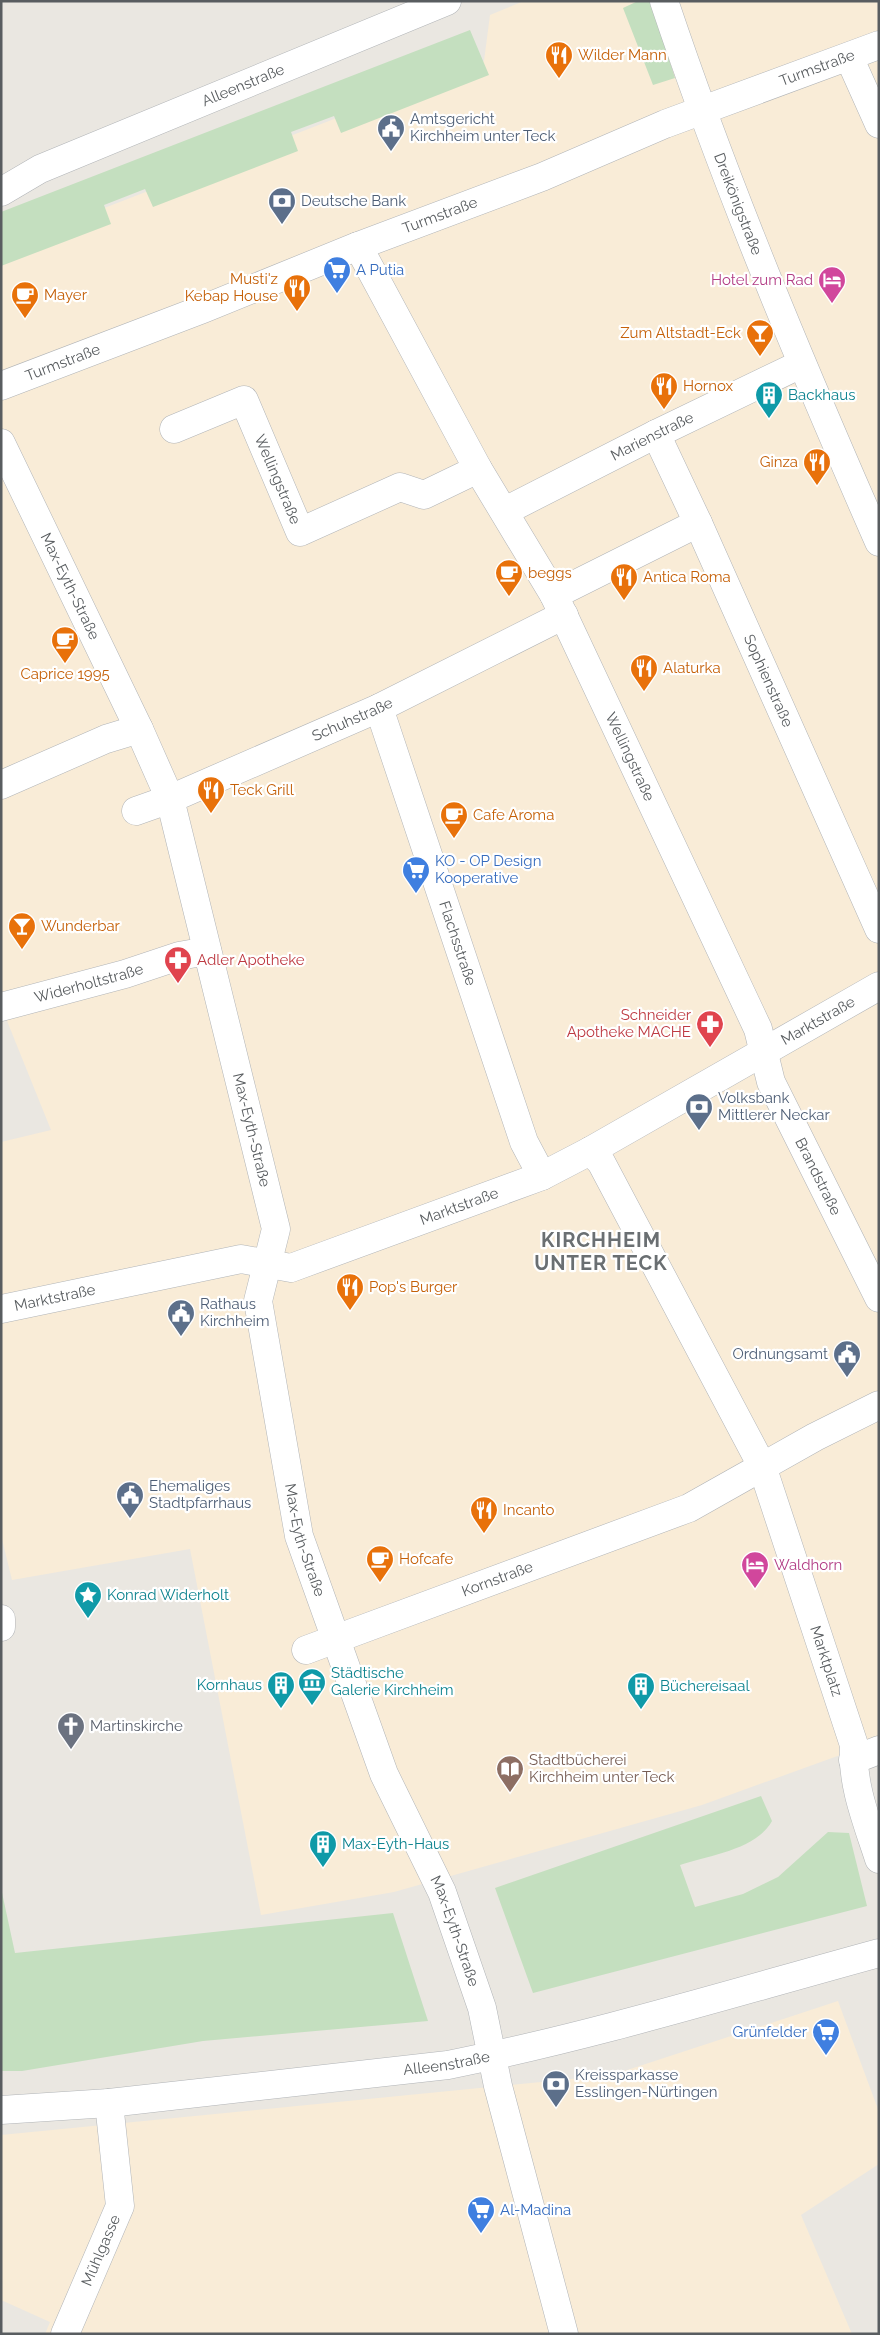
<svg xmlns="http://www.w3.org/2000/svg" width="880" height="2335" font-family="Raleway,sans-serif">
	<rect width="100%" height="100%" fill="#eae7e1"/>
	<path fill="#f9ecd7" d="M524,1H879V1741L702,1805L394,1892L261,1915L190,1549L12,1580L1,1535V1142L51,1130L1,1006V248L484,61L490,15Z
		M838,2001L879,2112V2164L801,2215L852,2334H45L50,2322L1,2300V2135L612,2075Z"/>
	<path fill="#c4dfbf" d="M638,1H651L675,78L653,85L623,8Z
		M470,30L489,75L341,133L334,116L291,132L298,151L153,207L145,189L104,205L111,224L1,266V212Z
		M761,1796L772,1821C756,1850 709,1855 680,1865L695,1907L743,1894L778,1877L828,1832L849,1833L867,1906L533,1993L495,1888Z
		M1,1888L15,1953L393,1913L428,2021L203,2041L22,2071H1Z"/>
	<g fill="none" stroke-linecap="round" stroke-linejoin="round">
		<g stroke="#b1b4b7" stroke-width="29">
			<g id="minor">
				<path id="s1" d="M664,1C726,186 801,364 879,542"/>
				<path d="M849,57L879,124"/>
				<path id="s2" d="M1,192L40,169L447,1"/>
				<path id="s3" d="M358,246L478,469L554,595L758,1029L771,1082L879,1298"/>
				<path id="s4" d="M1,386L203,309L358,246L542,177L665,124L879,45"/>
				<path id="s5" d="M174,429L244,400L300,532L400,487L424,495L478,469"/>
				<path id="s6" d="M656,434L698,523L879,929"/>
				<path id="s7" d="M1,443L139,729L170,799L276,1229L258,1301L299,1536L384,1774L442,1892L482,2008L498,2086L564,2334"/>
				<path id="s8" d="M505,511L656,434L801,364"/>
				<path d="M554,595L698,523"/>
				<path id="s9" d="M379,708L524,1142L542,1176"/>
				<path d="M1,785L106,739L139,729"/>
				<path id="s10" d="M136,811L170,799L379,708L564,615"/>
				<path id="s11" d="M1,1007L125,974L179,956L207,951"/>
				<path id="s12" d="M590,1151L601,1162L762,1466L854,1745C851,1783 867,1822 879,1859"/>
				<path id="s13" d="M1,1309L241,1259L291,1268L542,1176L590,1151L879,986"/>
				<path d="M1,1619V1627"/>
				<path id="s14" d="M306,1650L689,1508L815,1437L879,1405"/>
				<path d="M853,1760L879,1750"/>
				<path id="s15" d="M1,2110L109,2103L448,2065C593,2036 736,1992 879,1953"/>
				<path id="s16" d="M65,2334L120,2206L109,2103"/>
			</g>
		</g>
		<use href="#minor" stroke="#fff" stroke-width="28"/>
	</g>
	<defs>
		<g id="restaurant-pin" transform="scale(1.4375)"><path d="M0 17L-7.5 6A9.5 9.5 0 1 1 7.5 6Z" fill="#e8710a" stroke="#fff"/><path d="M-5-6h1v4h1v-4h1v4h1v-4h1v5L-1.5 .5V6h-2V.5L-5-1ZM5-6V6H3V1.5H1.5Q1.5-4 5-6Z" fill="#fff"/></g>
		<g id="civic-pin" transform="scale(1.4375)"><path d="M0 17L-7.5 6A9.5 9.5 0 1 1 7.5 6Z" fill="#5c6f8a" stroke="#fff"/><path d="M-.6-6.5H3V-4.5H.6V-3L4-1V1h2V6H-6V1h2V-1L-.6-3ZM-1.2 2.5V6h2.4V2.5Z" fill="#fff"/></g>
		<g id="bank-pin" transform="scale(1.4375)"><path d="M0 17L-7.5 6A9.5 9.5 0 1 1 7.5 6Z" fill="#5c6f8a" stroke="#fff"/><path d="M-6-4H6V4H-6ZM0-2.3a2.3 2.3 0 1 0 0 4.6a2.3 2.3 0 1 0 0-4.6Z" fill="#fff"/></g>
		<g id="supermarket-pin" transform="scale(1.4375)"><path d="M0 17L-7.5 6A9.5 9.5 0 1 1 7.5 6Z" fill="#3f7fe0" stroke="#fff"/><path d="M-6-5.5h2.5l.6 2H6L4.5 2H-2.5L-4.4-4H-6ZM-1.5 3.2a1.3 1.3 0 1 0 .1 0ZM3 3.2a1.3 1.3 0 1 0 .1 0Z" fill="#fff"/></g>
		<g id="hotel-pin" transform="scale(1.4375)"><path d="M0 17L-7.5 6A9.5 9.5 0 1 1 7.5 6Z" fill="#d1479c" stroke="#fff"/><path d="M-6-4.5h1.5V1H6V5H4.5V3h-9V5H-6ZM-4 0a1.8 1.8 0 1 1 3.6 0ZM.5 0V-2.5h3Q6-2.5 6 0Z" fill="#fff"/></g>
		<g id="cafe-pin" transform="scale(1.4375)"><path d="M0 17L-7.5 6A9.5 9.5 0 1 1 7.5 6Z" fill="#e8710a" stroke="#fff"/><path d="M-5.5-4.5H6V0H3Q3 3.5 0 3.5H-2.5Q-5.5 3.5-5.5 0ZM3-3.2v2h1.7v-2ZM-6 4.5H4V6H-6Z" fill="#fff"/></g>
		<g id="bar-pin" transform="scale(1.4375)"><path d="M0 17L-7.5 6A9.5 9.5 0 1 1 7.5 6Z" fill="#e8710a" stroke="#fff"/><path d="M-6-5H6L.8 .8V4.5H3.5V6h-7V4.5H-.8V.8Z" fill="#fff"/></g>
		<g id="building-pin" transform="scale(1.4375)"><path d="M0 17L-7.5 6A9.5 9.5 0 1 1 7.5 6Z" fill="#0f9aa8" stroke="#fff"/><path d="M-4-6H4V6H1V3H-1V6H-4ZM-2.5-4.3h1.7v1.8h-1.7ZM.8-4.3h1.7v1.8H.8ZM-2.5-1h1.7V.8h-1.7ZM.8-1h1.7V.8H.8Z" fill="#fff"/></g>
		<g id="pharmacy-pin" transform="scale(1.4375)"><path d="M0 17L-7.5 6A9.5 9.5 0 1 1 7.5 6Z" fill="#e0444e" stroke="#fff"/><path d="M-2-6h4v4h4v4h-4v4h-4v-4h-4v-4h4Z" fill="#fff"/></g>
		<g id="sight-pin" transform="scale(1.4375)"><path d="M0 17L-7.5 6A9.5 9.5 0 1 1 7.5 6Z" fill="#0f9aa8" stroke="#fff"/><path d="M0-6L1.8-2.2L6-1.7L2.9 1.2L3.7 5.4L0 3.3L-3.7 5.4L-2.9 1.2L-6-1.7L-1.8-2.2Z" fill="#fff"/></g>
		<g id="museum-pin" transform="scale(1.4375)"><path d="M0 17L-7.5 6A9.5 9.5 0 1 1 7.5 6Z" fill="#0f9aa8" stroke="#fff"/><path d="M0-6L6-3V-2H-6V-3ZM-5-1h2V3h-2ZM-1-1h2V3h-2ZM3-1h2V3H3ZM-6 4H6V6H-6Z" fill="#fff"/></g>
		<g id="church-pin" transform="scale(1.4375)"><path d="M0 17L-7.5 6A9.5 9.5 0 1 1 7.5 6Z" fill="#6b7280" stroke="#fff"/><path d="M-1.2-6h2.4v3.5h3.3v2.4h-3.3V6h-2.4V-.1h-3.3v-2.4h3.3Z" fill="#fff"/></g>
		<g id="library-pin" transform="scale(1.4375)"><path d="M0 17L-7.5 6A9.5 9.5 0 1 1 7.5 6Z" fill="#8d6e63" stroke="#fff"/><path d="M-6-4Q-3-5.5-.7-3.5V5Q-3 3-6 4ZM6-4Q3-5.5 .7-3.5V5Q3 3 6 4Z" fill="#fff"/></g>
	</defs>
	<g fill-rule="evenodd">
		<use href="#restaurant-pin" x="559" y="55"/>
		<use href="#civic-pin" x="391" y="128"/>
		<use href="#bank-pin" x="282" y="201"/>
		<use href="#supermarket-pin" x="337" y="270"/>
		<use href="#hotel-pin" x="832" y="280"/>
		<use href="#restaurant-pin" x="297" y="288"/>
		<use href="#cafe-pin" x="25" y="295"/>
		<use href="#bar-pin" x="760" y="333"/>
		<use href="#restaurant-pin" x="664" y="386"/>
		<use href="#building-pin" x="769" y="395"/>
		<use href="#restaurant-pin" x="817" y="462"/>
		<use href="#cafe-pin" x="509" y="573"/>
		<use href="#restaurant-pin" x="624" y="577"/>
		<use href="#cafe-pin" x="65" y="640"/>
		<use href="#restaurant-pin" x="644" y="668"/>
		<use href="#restaurant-pin" x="211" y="790"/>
		<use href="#cafe-pin" x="454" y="815"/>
		<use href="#supermarket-pin" x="416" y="870"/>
		<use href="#bar-pin" x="22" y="926"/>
		<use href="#pharmacy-pin" x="178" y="960"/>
		<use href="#pharmacy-pin" x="710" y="1024"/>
		<use href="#bank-pin" x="699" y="1107"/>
		<use href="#restaurant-pin" x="350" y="1287"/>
		<use href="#civic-pin" x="181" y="1313"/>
		<use href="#civic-pin" x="847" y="1354"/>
		<use href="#civic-pin" x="130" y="1495"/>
		<use href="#restaurant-pin" x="484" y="1510"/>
		<use href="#cafe-pin" x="380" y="1559"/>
		<use href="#hotel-pin" x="755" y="1565"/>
		<use href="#sight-pin" x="88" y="1595"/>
		<use href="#museum-pin" x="312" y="1682"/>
		<use href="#building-pin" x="281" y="1685"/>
		<use href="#building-pin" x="641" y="1686"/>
		<use href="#church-pin" x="71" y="1726"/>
		<use href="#library-pin" x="510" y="1769"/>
		<use href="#building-pin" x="323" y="1844"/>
		<use href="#supermarket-pin" x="826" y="2032"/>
		<use href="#bank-pin" x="556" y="2084"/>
		<use href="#supermarket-pin" x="481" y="2210"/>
	</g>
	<g text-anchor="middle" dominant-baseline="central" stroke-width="4.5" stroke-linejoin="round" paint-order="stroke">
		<g font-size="15" fill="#c56008" stroke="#fff" text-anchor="start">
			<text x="578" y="55">Wilder Mann</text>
			<text x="278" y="279" text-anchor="end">Musti'z<tspan x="278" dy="17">Kebap House</tspan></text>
			<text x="44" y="295">Mayer</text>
			<text x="741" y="333" text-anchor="end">Zum Altstadt-Eck</text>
			<text x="683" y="386">Hornox</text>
			<text x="798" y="462" text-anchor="end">Ginza</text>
			<text x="528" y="573">beggs</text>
			<text x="643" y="577">Antica Roma</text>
			<text x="663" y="668">Alaturka</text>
			<text x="65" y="674" text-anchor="middle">Caprice 1995</text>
			<text x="230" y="790">Teck Grill</text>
			<text x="473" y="815">Cafe Aroma</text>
			<text x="41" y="926">Wunderbar</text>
			<text x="369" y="1287">Pop's Burger</text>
			<text x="503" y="1510">Incanto</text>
			<text x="399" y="1559">Hofcafe</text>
		</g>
		<g font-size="15" fill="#595d60" stroke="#fff">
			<text stroke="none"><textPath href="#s4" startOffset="876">Turmstraße</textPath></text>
			<text stroke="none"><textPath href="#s2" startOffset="265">Alleenstraße</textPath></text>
			<text stroke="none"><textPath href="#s1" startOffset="216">Dreikönigstraße</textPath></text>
			<text stroke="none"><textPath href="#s4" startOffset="471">Turmstraße</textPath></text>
			<text stroke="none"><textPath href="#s4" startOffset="66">Turmstraße</textPath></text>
			<text stroke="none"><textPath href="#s8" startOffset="165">Marienstraße</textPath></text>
			<text stroke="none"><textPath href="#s5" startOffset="162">Wellingstraße</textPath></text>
			<text stroke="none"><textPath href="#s7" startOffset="159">Max-Eyth-Straße</textPath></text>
			<text stroke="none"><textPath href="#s6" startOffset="271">Sophienstraße</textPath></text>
			<text stroke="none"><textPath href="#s10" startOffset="235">Schuhstraße</textPath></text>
			<text stroke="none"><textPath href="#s3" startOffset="579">Wellingstraße</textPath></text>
			<text stroke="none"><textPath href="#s9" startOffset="248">Flachsstraße</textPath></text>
			<text stroke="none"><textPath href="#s11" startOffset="91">Widerholtstraße</textPath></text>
			<text stroke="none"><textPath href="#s13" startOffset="880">Marktstraße</textPath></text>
			<text stroke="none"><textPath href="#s7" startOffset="735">Max-Eyth-Straße</textPath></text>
			<text stroke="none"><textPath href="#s3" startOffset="1040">Brandstraße</textPath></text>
			<text stroke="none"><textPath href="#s13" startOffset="475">Marktstraße</textPath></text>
			<text stroke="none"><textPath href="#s13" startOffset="55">Marktstraße</textPath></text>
			<text stroke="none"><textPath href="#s7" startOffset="1155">Max-Eyth-Straße</textPath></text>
			<text stroke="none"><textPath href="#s14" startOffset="204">Kornstraße</textPath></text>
			<text stroke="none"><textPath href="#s12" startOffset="565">Marktplatz</textPath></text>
			<text stroke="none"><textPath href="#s7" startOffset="1575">Max-Eyth-Straße</textPath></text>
			<text stroke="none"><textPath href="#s15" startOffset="448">Alleenstraße</textPath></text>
			<text stroke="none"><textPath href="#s16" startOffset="91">Mühlgasse</textPath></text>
		</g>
		<g font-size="15" fill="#4e5e75" stroke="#fff" text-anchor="start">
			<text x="410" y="119">Amtsgericht<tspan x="410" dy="17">Kirchheim unter Teck</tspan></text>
			<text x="301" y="201">Deutsche Bank</text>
			<text x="718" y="1098">Volksbank<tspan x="718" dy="17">Mittlerer Neckar</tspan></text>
			<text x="200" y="1304">Rathaus<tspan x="200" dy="17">Kirchheim</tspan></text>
			<text x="828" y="1354" text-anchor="end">Ordnungsamt</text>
			<text x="149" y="1486">Ehemaliges<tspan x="149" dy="17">Stadtpfarrhaus</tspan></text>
			<text x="575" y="2075">Kreissparkasse<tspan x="575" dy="17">Esslingen-Nürtingen</tspan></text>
		</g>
		<g font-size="15" fill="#366cbe" stroke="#fff" text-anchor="start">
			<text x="356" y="270">A Putia</text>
			<text x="435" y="861">KO - OP Design<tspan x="435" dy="17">Kooperative</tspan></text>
			<text x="807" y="2032" text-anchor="end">Grünfelder</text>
			<text x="500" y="2210">Al-Madina</text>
		</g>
		<g font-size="15" fill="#b23c85" stroke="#fff" text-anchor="end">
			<text x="813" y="280">Hotel zum Rad</text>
			<text x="774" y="1565" text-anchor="start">Waldhorn</text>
		</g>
		<g font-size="15" fill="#0d838f" stroke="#fff" text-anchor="start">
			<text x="788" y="395">Backhaus</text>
			<text x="107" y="1595">Konrad Widerholt</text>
			<text x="331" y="1673">Städtische<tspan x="331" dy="17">Galerie Kirchheim</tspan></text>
			<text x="262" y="1685" text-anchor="end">Kornhaus</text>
			<text x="660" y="1686">Büchereisaal</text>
			<text x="342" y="1844">Max-Eyth-Haus</text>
		</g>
		<g font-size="15" fill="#be3a42" stroke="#fff" text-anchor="start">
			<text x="197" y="960">Adler Apotheke</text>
			<text x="691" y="1015" text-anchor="end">Schneider<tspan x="691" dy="17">Apotheke MACHE</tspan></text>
		</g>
		<g font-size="15" fill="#5b616d" stroke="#fff" text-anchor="start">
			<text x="90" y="1726">Martinskirche</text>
		</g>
		<g font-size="15" fill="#785e54" stroke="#fff" text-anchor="start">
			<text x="529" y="1760">Stadtbücherei<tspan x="529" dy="17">Kirchheim unter Teck</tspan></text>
		</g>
		<g font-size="20" font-weight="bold" letter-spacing="1" fill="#6a6f72" stroke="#fff">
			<text x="601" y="1240">KIRCHHEIM<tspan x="601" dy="23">UNTER TECK</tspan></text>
		</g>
	</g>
	<rect width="880" height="2335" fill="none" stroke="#595d60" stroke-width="5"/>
</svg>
